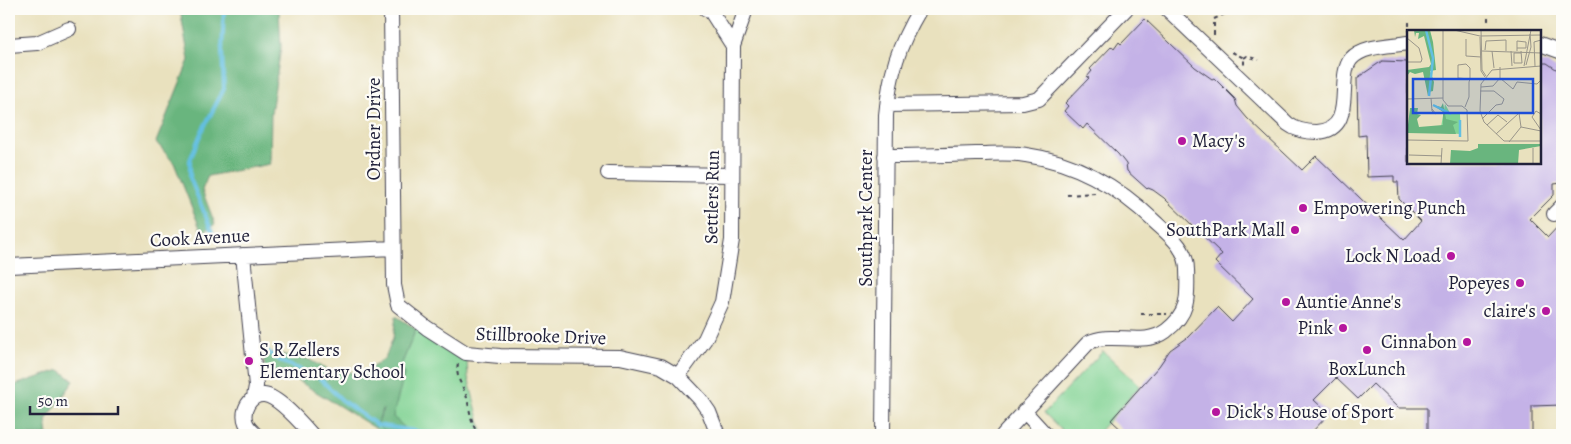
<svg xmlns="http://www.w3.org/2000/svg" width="1571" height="444" font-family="Alegreya,serif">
	<rect width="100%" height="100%" fill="#fdfcf7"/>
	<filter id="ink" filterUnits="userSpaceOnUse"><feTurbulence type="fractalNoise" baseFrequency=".02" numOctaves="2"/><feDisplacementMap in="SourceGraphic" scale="10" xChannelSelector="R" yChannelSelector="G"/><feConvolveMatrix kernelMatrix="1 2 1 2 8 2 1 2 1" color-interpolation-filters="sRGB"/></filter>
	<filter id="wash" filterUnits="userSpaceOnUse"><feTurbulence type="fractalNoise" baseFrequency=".0096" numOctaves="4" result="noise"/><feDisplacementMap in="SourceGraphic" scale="20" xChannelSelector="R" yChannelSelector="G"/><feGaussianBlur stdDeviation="1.12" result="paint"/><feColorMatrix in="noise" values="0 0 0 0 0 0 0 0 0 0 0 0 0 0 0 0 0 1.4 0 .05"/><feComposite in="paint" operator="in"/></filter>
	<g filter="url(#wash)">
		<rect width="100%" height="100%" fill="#e9e1be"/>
		<path fill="#82d394" stroke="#527a68" d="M416,329L445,350L467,361L468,377L483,435H386L375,428Z
			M1103,351L1140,386L1096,435H1067L1044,413Z"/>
		<path fill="#69b57e" stroke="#466c5c" d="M180,9H279V11L281,47L271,113L270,164L208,176L202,190L215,224L202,233L174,163L156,142L189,60Z
			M396,316L416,329L400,368L404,374L393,417L413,435H389L377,425L383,409L375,428L287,374L265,370L263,351L308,359L329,371L364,373L385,358L393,338Z
			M60,370L74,381L46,420L48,435H9V387Z"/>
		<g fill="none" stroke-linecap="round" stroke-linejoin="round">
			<path stroke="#63bfe1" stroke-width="4" d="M213,234L190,178V160L201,133L224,89L222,52L224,9
				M262,347L282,362L317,376L344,402L377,425L441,435"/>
		</g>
		<g id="blocks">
			<path fill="#c4b2e7" d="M1145,19L1195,67L1212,79L1214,78L1235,99L1237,106L1247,118L1302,170L1316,156L1404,240L1421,221L1399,199L1398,182H1394V176L1367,177L1366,135L1358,136L1357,78L1382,61L1408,62V162H1540V63H1547L1562,73V183L1554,184V195L1530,219L1548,237L1562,222V405L1532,406V435H1427V408H1398L1373,384L1358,399L1336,378L1314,400L1329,414L1309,435H1127L1111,420L1159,366L1170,350L1187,338L1217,307L1232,322L1253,299L1215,262L1222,254L1164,198L1153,190L1148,188L1147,189L1127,171L1126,164L1118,154L1087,124L1083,129L1064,111L1068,106L1065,103L1089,78L1087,77L1092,71L1090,69L1112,46L1114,49L1119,42L1121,44Z"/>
		</g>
	</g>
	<g filter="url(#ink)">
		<use href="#blocks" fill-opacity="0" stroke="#403f4f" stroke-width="1"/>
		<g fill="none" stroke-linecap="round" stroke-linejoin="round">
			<g stroke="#403f4f" stroke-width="16">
				<path id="minor" d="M391,9L394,285L398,305L427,328L466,353L500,356L620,357L661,366L678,376L700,399L709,412L718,435
					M706,9L710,10L733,46
					M1167,9L1288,124C1297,131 1307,132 1317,132C1358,130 1335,78 1351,59C1363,45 1391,46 1408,43
					M1540,44L1562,52
					M9,45L37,43L69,29
					M887,105L1023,103L1039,99L1126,9
					M885,156C915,156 946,155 976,154C992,154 1009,152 1026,155C1076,162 1119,187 1155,222C1170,236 1187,248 1187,270C1188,298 1189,313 1166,331C1143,348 1111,330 1088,343L1003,435
					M608,173L732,175
					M1554,214L1562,206
					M243,255L256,386L254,397
					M9,266L393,248
					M678,376L705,339L722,302L732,240L733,46L746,9
					M1024,411L1046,435
					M256,435C253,432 248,428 246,423C241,411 250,394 264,395C278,396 303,425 312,435
					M883,435L886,115C890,73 898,46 920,9"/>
			</g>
			<path stroke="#403f4f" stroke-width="2" stroke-dasharray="4 4" stroke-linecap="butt" d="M1488,9V24
				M1498,9L1501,10
				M1409,22V31
				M1214,35V19L1229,12
				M1232,52L1244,58V65
				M1244,58L1247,56L1259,60
				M1067,195L1095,193
				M1141,314H1167
				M458,364C455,379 463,384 467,398C470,412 471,422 478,435"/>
			<use href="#minor" stroke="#fff" stroke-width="14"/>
		</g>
	</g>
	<g fill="#b5179e" stroke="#fdfcf7" stroke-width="2">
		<circle cx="1182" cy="141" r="5"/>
		<circle cx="1303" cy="208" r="5"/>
		<circle cx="1295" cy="230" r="5"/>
		<circle cx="1451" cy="256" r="5"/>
		<circle cx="1520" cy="283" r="5"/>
		<circle cx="1286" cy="302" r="5"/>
		<circle cx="1546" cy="311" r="5"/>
		<circle cx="1343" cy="328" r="5"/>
		<circle cx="1467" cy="342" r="5"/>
		<circle cx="1367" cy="350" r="5"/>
		<circle cx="249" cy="361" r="5"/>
		<circle cx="1216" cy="412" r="5"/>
	</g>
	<g text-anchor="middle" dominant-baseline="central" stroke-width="4.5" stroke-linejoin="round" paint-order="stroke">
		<g font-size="19" fill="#22223b" stroke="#fdfcf7">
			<text transform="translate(374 129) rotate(-90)">Ordner Drive</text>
			<text transform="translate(712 197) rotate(-89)">Settlers Run</text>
			<text transform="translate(866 218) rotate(-90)">Southpark Center</text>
			<text transform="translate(200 238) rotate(-3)">Cook Avenue</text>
			<text transform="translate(541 336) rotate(2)">Stillbrooke Drive</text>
		</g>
		<g font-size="19" fill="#22223b" stroke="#fdfcf7" text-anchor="end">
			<text x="1192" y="141" text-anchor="start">Macy's</text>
			<text x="1313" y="208" text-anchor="start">Empowering Punch</text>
			<text x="1285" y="230">SouthPark Mall</text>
			<text x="1441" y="256">Lock N Load</text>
			<text x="1510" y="283">Popeyes</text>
			<text x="1296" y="302" text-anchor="start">Auntie Anne's</text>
			<text x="1536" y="311">claire's</text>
			<text x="1333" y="328">Pink</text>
			<text x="1457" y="342">Cinnabon</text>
			<text x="259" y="350" text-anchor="start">S R Zellers<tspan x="259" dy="22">Elementary School</tspan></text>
			<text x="1367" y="369" text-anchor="middle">BoxLunch</text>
			<text x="1226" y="412" text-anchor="start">Dick's House of Sport</text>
		</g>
	</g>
	<g transform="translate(1407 30)">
		<rect width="134" height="134" fill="#e9e1be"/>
		<path d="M38,74L43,83L53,84L54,104L33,103Z" fill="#82d394"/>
		<path d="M7,0H23L26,12L29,40L23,41L27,52L26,61L22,62L21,66L16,42L8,44L3,42L0,46V40L22,37L24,34L17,6L11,9L12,3H9L8,7ZM36,73L39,89L51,92L46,95L49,104L0,103L3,78H11L10,84L14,85L10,89L12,97L36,95V82L26,75L34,77ZM71,114H134V116L112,120L111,134H43L44,120L63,121L71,118Z" fill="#69b57e"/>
		<path fill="none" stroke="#63bfe1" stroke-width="2.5" d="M19,0L26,28L22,66M26,75L44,84M53,90V107"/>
		<path fill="none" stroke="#99958a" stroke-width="1" d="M47,0L73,6L134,5M74,0L75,40L79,46M73,7L74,41L78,47M0,8L12,18L15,29L14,32H0M59,9V26L74,27M110,18H119V12L110,11V21M78,20L79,11L99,10V21M75,21L134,23M85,21L87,38M104,21L105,36M114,21L115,33H107V23H114M119,35L124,17L123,4M117,36L124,0M128,36L127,12L134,10M134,36L85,40L74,54L73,81L77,92L97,111H134M93,48L106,59L110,52L130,54L134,50M74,57L86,56L93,48V37M73,61H87L97,69L95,74L89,75L75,89M24,68L25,81L29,84L25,79M0,69L36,68M58,77L62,67V52L63,49V38L59,34L51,35V48L63,49M134,84L129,81L125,87L134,100M80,95L91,85L100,92M114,97L134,101M89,104L112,83L114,97L102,112M0,110L61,111L60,80L55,76H41L36,70V0M126,118V134M2,125L35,126M34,134L35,118"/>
		<path fill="#1d4ed8" fill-opacity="0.15" stroke="#1d4ed8" stroke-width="2.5" d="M6,49H126V83H6Z"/>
		<rect width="134" height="134" fill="none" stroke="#22223b" stroke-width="2.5"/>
	</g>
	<rect width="1571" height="444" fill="none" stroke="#fdfcf7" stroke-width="30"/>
	<path d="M30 406v8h88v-8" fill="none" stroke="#22223b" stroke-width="2.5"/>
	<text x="38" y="406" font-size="15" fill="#22223b" stroke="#fdfcf7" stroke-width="4" paint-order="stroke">50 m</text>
</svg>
